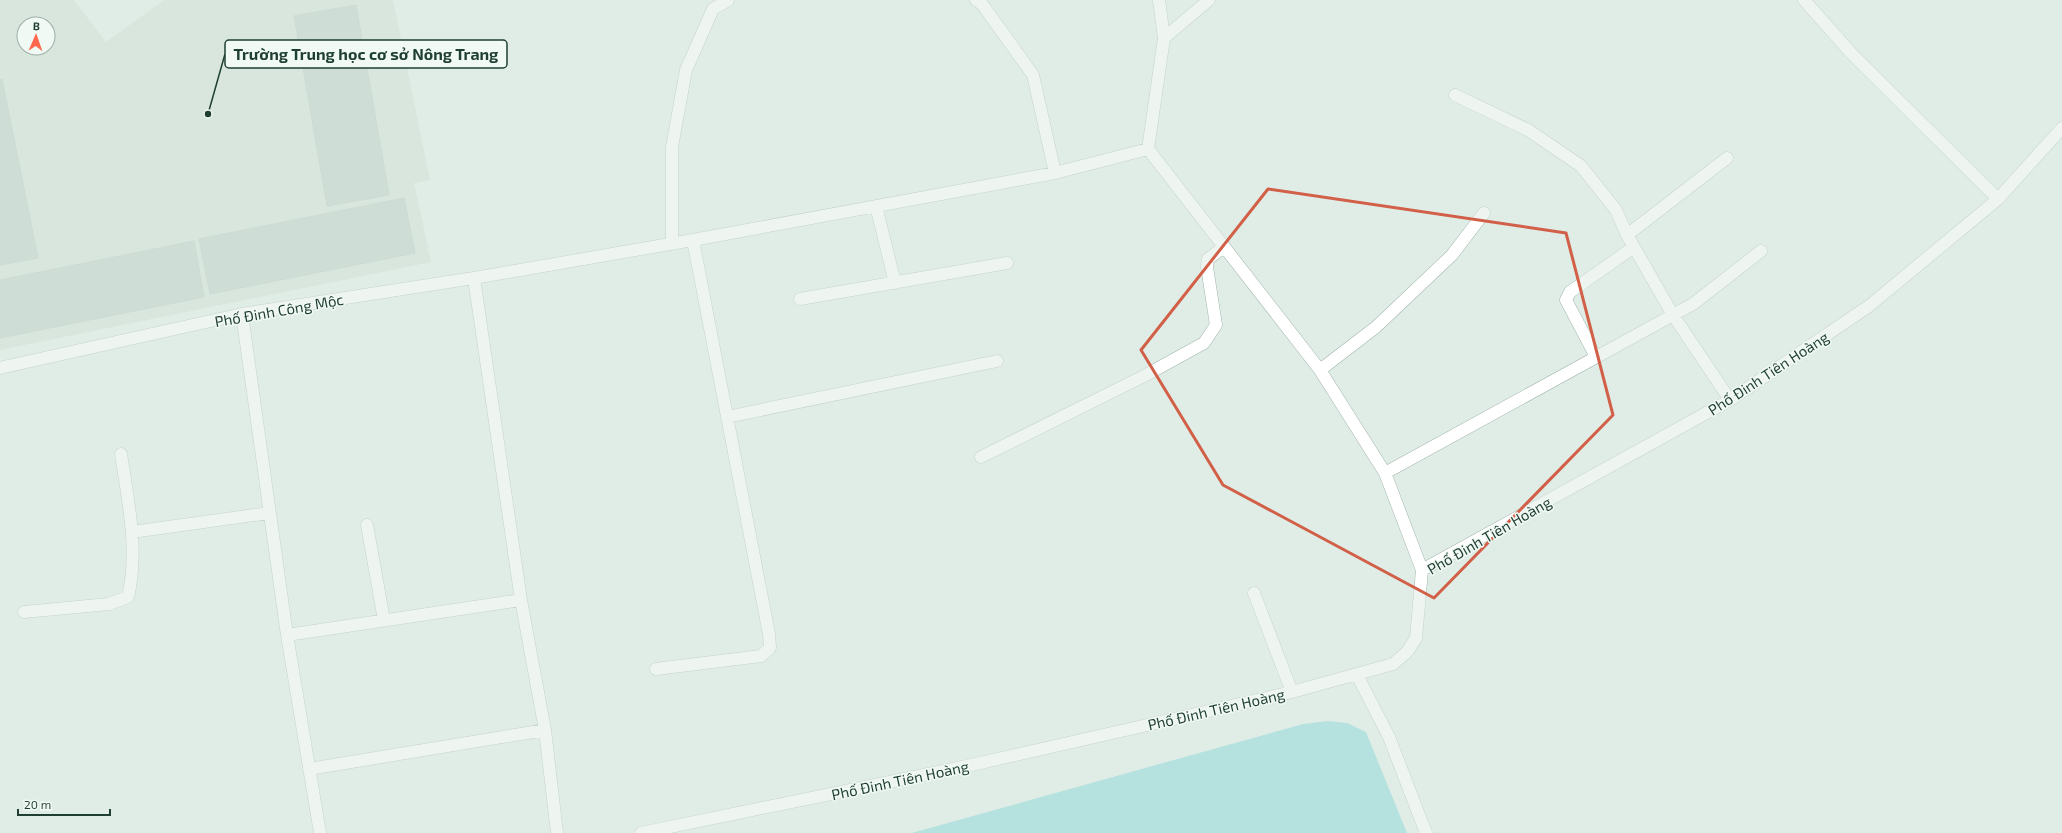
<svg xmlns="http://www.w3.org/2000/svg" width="2062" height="833" font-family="'Exo 2',sans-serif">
	<rect width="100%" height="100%" fill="#e0ede6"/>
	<path fill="#ceddd5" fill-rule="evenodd" d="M0,0H74L106,42L164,0H393L430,180L414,183L431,262L0,350ZM24,24H48V48H24Z"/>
	<path fill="#82d2d8" d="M1328,721L1347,723L1366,732L1407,833H912L1303,724Z"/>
	<path fill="#b8cbc1" stroke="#b2c7bc" d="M356,5L389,195L327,206L294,16Z
		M2,79L38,258L0,265V80Z
		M404,198L415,253L210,294L199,239Z
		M194,241L204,297L0,338V280Z"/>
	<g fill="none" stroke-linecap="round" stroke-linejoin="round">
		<g stroke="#a2b5ad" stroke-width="13">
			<path id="minor" d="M976,0L982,4L1033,75L1055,173
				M1159,0L1164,38L1148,149L1320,370L1385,473L1422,570
				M1804,0L1852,54L1998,199
				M1164,38L1209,0
				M1455,95L1528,130L1581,166L1616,210L1627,235L1673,315L1730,400
				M876,206L895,283
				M1627,235L1727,158
				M672,243V147L686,70L713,9L728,0
				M474,278L521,600L545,730L557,833
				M800,299L1007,263
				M242,314L287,635L320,833
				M1596,357L1566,300L1570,292L1634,247
				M0,368L242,314L474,278L693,240L1055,173L1148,149
				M1320,370L1376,327L1452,255L1484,213
				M727,417L997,361
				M981,457L1144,376L1204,343L1216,325L1207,267L1208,259L1224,247
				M1385,473L1693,304L1761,251
				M367,525L384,620
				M132,532L269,513
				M1254,593L1292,692
				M24,612L109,604L128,597C139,550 128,501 121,454
				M287,635L521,600
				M656,669L761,656L770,648L769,634L693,240
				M1357,675L1389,737L1426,833
				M309,769L545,730
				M641,833L967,766L1292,692L1393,664L1407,652L1416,638L1422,570L1730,400L1869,306L1998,199L2062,128"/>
		</g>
		<use href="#minor" stroke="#fff" stroke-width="12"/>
	</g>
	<path d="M0 0H2062V833H0ZM1268,189L1566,233L1613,415L1434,598L1223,485L1141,350Z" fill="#e0ede6" fill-opacity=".55" fill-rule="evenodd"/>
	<path fill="none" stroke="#d25f47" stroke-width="3" stroke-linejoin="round" d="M1268,189L1566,233L1613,415L1434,598L1223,485L1141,350Z"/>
	<g text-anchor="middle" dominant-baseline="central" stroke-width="3" stroke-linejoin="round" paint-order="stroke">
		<g font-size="15" fill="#1f3f33" stroke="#f1f9f4">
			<text transform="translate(279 310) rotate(-10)">Phố Đinh Công Mộc</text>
			<text transform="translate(1768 373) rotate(-33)">Phố Đinh Tiên Hoàng</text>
			<text transform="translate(1489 535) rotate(-30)">Phố Đinh Tiên Hoàng</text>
			<text transform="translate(1216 709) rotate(-13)">Phố Đinh Tiên Hoàng</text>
			<text transform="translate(900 780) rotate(-12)">Phố Đinh Tiên Hoàng</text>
		</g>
	</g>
	<path fill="none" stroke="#1f3f33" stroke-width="1.5" d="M208 114L225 54"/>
	<circle fill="#1f3f33" stroke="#f1f9f4" stroke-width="1.5" cx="208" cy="114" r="4"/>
	<rect fill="#f1f9f4" stroke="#1f3f33" stroke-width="1.5" x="225" y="40" width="282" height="28" rx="4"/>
	<g font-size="16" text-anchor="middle" font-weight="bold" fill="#1f3f33">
		<text x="366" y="60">Trường Trung học cơ sở Nông Trang</text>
	</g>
	<g transform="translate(36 36) rotate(2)"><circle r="19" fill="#f1f9f4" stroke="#9dafa7"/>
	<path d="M0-3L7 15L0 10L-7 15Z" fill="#ff674c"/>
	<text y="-6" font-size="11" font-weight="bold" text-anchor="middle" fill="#1f3f33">B</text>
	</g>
	<path d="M18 809v6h92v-6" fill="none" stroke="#1f3f33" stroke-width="2"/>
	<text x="24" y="809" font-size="12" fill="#1f3f33" stroke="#f1f9f4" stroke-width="3" paint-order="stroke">20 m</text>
</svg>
